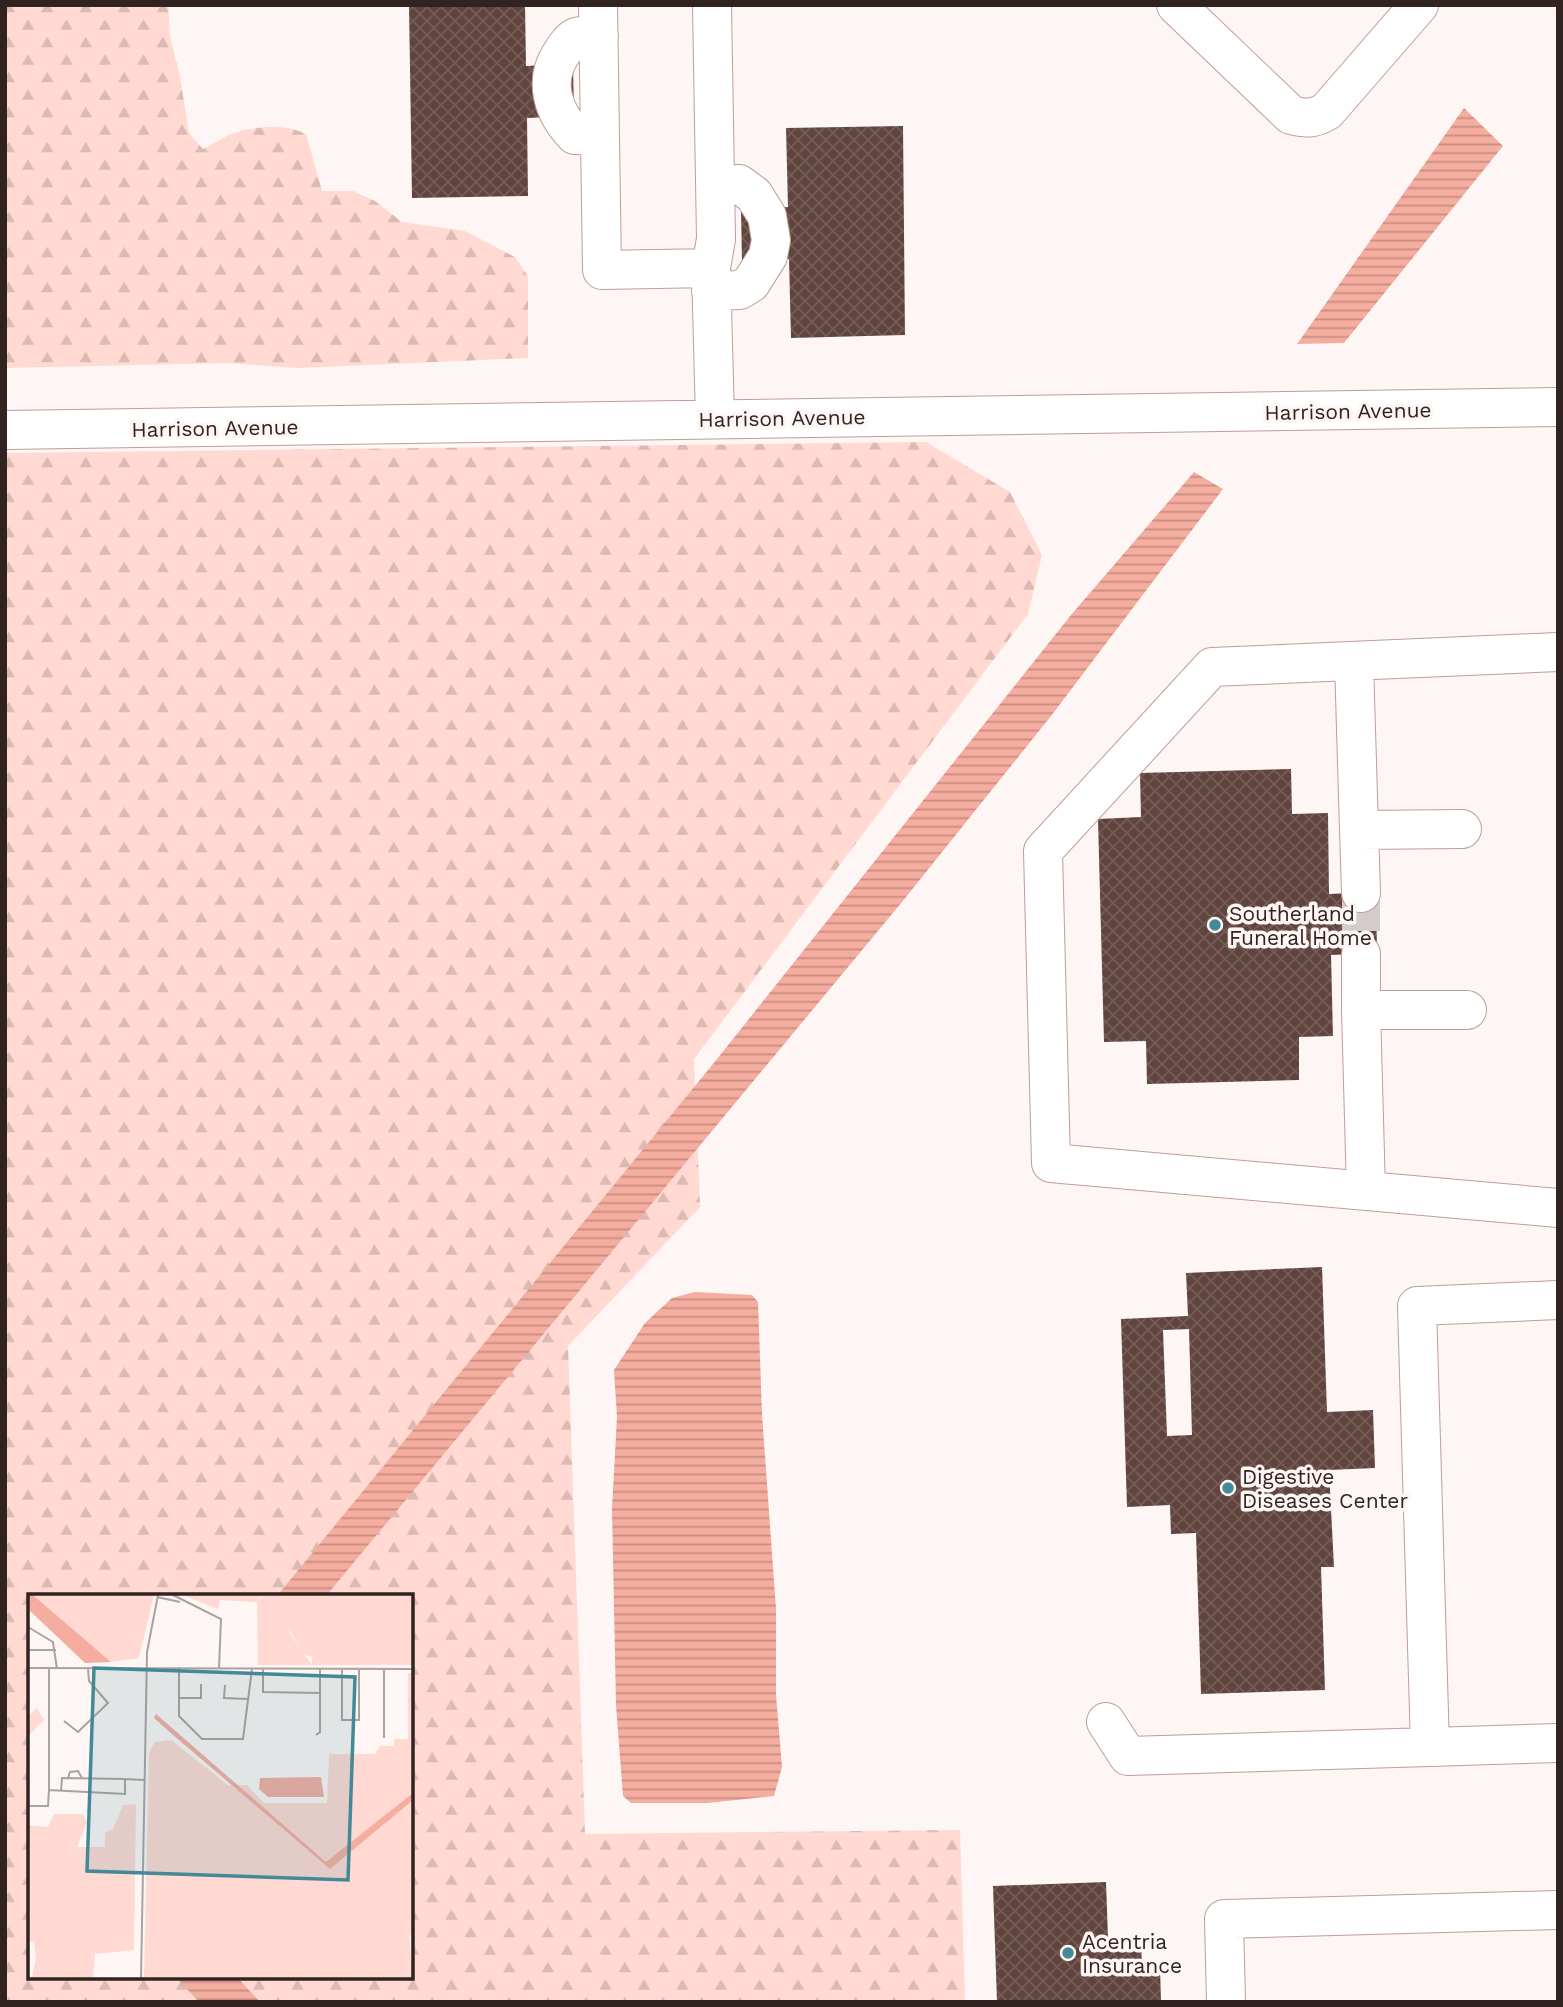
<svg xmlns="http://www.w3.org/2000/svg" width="1563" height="2007" font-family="'Work Sans',sans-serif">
	<defs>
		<pattern id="forest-firs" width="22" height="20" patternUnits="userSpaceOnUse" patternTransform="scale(1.75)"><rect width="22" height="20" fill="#ffd9d2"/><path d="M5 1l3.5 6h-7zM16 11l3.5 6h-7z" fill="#dbbab4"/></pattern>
		<pattern id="water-rules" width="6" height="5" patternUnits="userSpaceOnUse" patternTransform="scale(1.75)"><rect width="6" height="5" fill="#f4ad9f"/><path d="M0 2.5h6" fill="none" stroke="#c68c81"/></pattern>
		<pattern id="building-cross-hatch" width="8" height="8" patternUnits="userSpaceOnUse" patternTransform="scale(1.75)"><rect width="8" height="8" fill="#61443e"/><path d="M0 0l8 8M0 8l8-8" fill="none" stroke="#745c57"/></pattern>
	</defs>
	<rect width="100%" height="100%" fill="#fdf6f4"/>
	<path fill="url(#forest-firs)" fill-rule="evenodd" d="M5,5H168L170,36L180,77L189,133L203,149C213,144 223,137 234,133C258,126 284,123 306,134L322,191H353L375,201L402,222L465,231L515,257L528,276V358L298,368L227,363L5,368Z
		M926,442L1010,492L1042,555L1028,614L694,1059L700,1207L568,1346L585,1834L960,1830L965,2002H5V453ZM30,1596H411V1977H30Z"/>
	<path fill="url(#water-rules)" d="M1464,108L1503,146L1344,343L1297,344Z
		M1194,472L1223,489L1051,716L902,902L326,1596H277L713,1064L1071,615Z
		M695,1292L752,1295L758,1302L762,1414L776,1609V1695L782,1767L774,1796L708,1803H631L623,1796L616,1705L612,1508L617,1417L614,1370L645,1323L672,1298Z
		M176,1977H237L260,2002H199Z"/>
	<path fill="url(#building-cross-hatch)" fill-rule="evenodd" d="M409,5H525L526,66L573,64L574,116L527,118L528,196L412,198Z
		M903,126L905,335L791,338L789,259L742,260L741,209L788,207L786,128Z
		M1291,769L1292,814L1328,813L1329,894L1376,892L1377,953L1331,955L1333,1036L1299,1037V1080L1147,1084L1146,1041L1104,1042L1098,819L1141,817L1140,773Z
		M1322,1267L1327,1412L1373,1410L1375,1468L1329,1470L1334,1567H1321L1325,1690L1201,1694L1196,1533L1171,1534L1170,1505L1127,1507L1121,1319L1188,1316L1186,1273ZM1189,1329L1192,1435L1167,1436L1163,1330Z
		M1106,1882L1108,1939L1141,1938L1142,1967H1160L1161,2002H997L993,1886Z"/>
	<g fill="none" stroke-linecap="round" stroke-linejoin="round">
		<path stroke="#d4ccca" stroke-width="38" stroke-dasharray="38 19" stroke-linecap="butt" d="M1361,893V954"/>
		<g stroke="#c09d97" stroke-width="40">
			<path id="minor" d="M598,5L602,270L711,268L715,419
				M1176,5L1291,115C1306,119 1314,119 1327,111L1419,5
				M599,36C592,36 582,35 576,37C570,40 565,48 561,54C543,81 553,113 575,135L599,136
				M711,268L716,239L712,5
				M711,291L740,290L751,283L768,256L771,240L767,216L754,195L739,184L716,185
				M5,430L1558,407
				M1558,652L1212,667L1043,851L1051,1163L1558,1208
				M1354,661L1359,830L1462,829
				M1359,830L1361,893
				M1361,1010V954
				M1366,1191L1361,1010H1467
				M1558,1300L1417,1306L1430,1747L1558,1743
				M1106,1722L1128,1756L1430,1747
				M1226,2002L1224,1919L1558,1910"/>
		</g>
		<use href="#minor" stroke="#fff" stroke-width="38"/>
	</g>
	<g fill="#448996" stroke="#fdf6f4" stroke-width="2.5">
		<circle cx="1215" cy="925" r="7"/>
		<circle cx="1228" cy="1488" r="7"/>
		<circle cx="1068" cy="1953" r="7"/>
	</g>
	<g text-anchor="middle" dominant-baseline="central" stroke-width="7" stroke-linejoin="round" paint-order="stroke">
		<g font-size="21" fill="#302320" stroke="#fdf6f4">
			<text transform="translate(1348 411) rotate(-1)">Harrison Avenue</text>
			<text transform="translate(782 418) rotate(-1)">Harrison Avenue</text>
			<text transform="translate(215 428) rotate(-1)">Harrison Avenue</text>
		</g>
		<g font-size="21" fill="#302320" stroke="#fdf6f4" text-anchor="start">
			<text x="1229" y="913">Southerland<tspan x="1229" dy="24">Funeral Home</tspan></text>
			<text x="1242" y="1476">Digestive<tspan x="1242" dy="24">Diseases Center</tspan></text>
			<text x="1082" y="1941">Acentria<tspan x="1082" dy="24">Insurance</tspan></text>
		</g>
	</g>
	<g transform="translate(28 1594)">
		<rect width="385" height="385" fill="#fdf6f4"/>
		<path d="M254,1L263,17L261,38L284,71H230L229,8L234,2Z" fill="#ffd9d2"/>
		<path d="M5,1H126L111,64L83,68ZM155,1H233L229,8L192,6L190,15ZM254,1H385V66H292L276,60L259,32L263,17ZM380,79H385V339L381,342L385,384H116L121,158L127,148L143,146L200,191H219L236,209H299L301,160H347L352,152H366V145H380ZM9,114L16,126L0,142V122ZM108,210L106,356L67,360L65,384H4L8,364L6,348L0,346V231L20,233L26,220H55L59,228L49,253H77V239L85,235L95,211Z" fill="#ffd9d2"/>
		<path d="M284,64L385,66V71H284Z" fill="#ffd9d2"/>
		<path d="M0,1H5L83,68L57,69L0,15ZM128,120L298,268L385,199V206L302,275L144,140L126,124ZM232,184L293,183L296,203H240L231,195Z" fill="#f4ad9f"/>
		<path fill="none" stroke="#aba29f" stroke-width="2" d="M145,1L193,25L191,74M129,3L152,8M0,33L25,48L29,75M0,56H28M151,73V122L174,145H215L224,75M0,74L385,75M21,75V196L97,200V185L117,186M235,75V98L292,99V75M314,75V126H331V75M197,91L196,104L220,105M151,104H173V90M36,127L50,138L80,109L61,87L60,74M288,141L292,138V99M356,144V75M40,184L42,178L50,177L54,184M33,197L34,184L97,185M0,212H20L21,196M113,384L119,58L130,1"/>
		<path fill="#448996" fill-opacity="0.15" stroke="#448996" stroke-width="3.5" d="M66,74L327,83L320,286L59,277Z"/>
		<rect width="385" height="385" fill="none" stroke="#302320" stroke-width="3.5"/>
	</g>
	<rect width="1563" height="2007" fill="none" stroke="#302320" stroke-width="14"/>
</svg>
